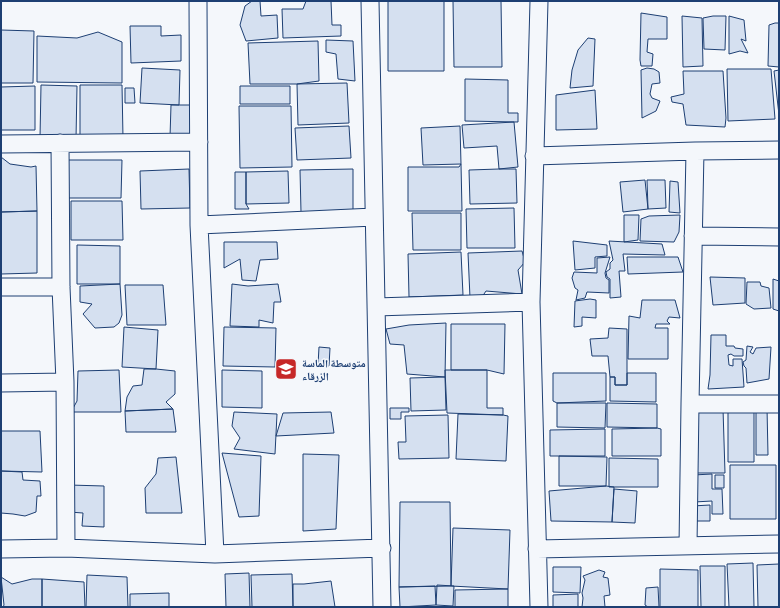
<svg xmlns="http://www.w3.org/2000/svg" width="780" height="608" font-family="'Public Sans','Noto Naskh Arabic',sans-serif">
	<rect width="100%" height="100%" fill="#f4f7fb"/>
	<path fill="#d5e0f0" stroke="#1d3f73" d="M252,1H260L261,16L277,15L278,38L246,41L240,25L245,6Z
		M306,1H331L332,25H341V36L283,38L282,9H303Z
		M388,1H444V71H388Z
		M453,1H501L502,67H454Z
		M641,13L667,17V39H648L647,52L653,54L652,66H641L640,60Z
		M682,16L702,18L703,66L683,67Z
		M713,16H726L725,50L704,49L703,18Z
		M729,16L744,20L746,41L741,39L748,53L740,51L729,54Z
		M775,23H779V67L768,66L769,25Z
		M130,26H161V36L181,35V61L131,63Z
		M1,30L34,31L33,83H1Z
		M98,32L122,42V83L37,82V36L77,38Z
		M588,38L595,39L593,86L570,88L572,70L578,50Z
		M326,40L353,41L355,81L338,79L336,54L326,52Z
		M318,41L319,81L297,84H250L248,43Z
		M142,68L180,70L179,105L140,103Z
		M647,68L654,69L659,72L660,83L652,84L650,94L652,98L660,101L656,111L642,118L641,70Z
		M727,69H771L775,119L728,121Z
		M779,70V115L774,71Z
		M683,71H723L726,118L725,127L686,125L683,104L672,102L671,97L684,94Z
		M465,79L508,80V113H518V122L465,121Z
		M347,83L349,123L298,125L297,84Z
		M41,85L77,86L76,139L40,138Z
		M80,85H122L123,138H80Z
		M35,86V130H1V87Z
		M240,86H290V104H240Z
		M125,88H134L135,103H125Z
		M595,90L597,129L556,130V95Z
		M171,105H194L193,137H170Z
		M239,106H291L292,167L240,168Z
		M514,122L518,167L499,169L497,146L464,148L462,125Z
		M349,126L351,158L297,160L295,128Z
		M460,126L461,164L423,165L421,128Z
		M1,157L10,164L31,167L36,166L37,211L1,212Z
		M67,160H122L121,198H66Z
		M461,164L462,211H408V167H459Z
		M189,169L190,208L141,209L140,171Z
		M353,169V211L301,212L300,170Z
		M499,169H516L517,203L470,204L469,170Z
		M288,171L289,203L246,204V172Z
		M235,172H246V204L249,209H235Z
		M645,180L648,209L623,212L620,182Z
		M647,180H665L666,208L648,209Z
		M670,181L678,182L680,213L669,212Z
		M71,201H122L123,240H71Z
		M514,208L515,248H467L466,209Z
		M37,211V273L1,274V212Z
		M412,213H461V250H413Z
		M624,215H639L638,240L624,242Z
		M680,215L679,232L674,242L640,241L641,219L649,216Z
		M573,241L607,245V256L595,257V268L575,270Z
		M609,241L662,244L665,255L623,254L625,271H619L621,297L610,298V279L607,277L606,272L610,269V263L613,260Z
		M224,242H277L278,259L260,260L256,281L242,280L240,259L224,268Z
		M77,245L120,246V284H77Z
		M522,251L525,262L518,270L522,294L486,291L480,300L470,298L468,253Z
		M461,252L463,295L409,297L408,254Z
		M610,257L605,273L606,278L609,280V293L587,292L585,298L576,300L578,290L575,288L572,278L574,272L597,273V258Z
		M627,257H678L683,272L628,274Z
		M710,277L745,278V303L713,305Z
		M773,279L779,281V311L773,309Z
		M747,282H760L761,286L769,288L771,308L754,309L746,304Z
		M120,284L122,315L119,323L114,327L95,328L83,314L92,304L80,302V286Z
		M232,284L248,286L278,284L281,302H274L273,323L259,320V327L230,326Z
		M125,285H163L166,325H127Z
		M590,299L596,300V318L582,317V326L574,327L575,301Z
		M642,300H675L680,318L669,317L667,321L670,324H656L655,328H668V359H628L629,316L640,318Z
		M446,323L445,377L407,374L404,345L390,344L386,329L409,325Z
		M451,324H505L504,374L487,370H451Z
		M124,327L158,330L156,369L122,367Z
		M224,327L276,328L275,367L223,366Z
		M609,328L627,329V385H615V377H610L608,356H592L590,339L608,338Z
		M711,335H726V346H734L735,348L743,349V356H734L731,354L728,355L729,365L733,366V359H742L744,387L708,389L710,375Z
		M747,346L753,347L750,352L753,354L756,348L771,347L769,379L747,383L746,368L744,366L743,362L746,360Z
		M319,347L330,348L329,366L318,365Z
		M144,369H156L175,371V394L166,402L173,409L125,411L127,397L133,386L142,385Z
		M119,370L121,412H71L77,401L78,371Z
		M222,370L262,371V408L222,407Z
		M445,370H487V408H503V415L447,413Z
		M553,373H606V401L557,403L553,401Z
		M627,373H656V402L610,401V377H615V385H627Z
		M445,377L446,410L411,411L410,378Z
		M557,403H606L605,428L557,427Z
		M607,403L657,404V428L607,427Z
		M390,408H409V412H401V419H390Z
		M728,408H754V462H728Z
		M756,408H767L768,455H756Z
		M173,409L176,432H126L125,411Z
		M723,409L725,473H694L692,410Z
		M234,412L277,414L275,454L234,449L240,438L232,426Z
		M331,412L334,433L276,436L283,413Z
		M458,414L503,415L508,416L506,461L456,459Z
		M448,415L449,458L399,459L398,442H406L405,416Z
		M657,428L661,429V456H612V429Z
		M605,429V456H550V430Z
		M1,431H40L42,472L1,471Z
		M222,453L261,456L259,516L239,517Z
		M303,454L339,455L336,529L303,531Z
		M559,456L607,457L606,486H559Z
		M176,457L182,513H146L145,488L156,474L158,458Z
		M609,458L658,459V487H609Z
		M730,465H776V519H730Z
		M1,471L22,472L23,480L40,481L41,496H37L36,512L25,516L13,514L1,513Z
		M712,474V489H722L723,514H712V501L694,502L693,475Z
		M715,475H724V488H715Z
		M69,485L104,486V527L82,526L83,513L69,512Z
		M606,486L614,487L612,522L551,521L549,491Z
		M614,489L637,491L635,523L612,522Z
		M400,502H450L451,586L399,587Z
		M710,505V521H693L692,506Z
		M453,528L510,530L508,589L451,586Z
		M753,563L754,607H729L727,564Z
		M779,564V607H758L757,565Z
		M700,566H725V607H701Z
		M553,567H581L580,593L553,592Z
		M660,569L698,570V607H660Z
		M599,570L605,572L603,577L608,578L610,595L604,596L605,607H582L583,598L582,593L585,580L583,576Z
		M249,573L250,607H226L225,574Z
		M292,574L293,607H252L251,575Z
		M87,575L127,577L128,607H86Z
		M1,577L12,584L32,579H42V607H3L4,605Z
		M42,579L84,582L85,607H42Z
		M331,581L335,607H293V584H304Z
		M437,585L454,586L453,606L436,605Z
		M435,586L436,605L400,607L399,587Z
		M658,587L659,607H648L645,605L646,588Z
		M508,589V607H455V590Z
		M169,593V607H130V594Z
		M578,594V607H553V595Z"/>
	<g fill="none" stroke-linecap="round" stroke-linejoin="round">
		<g stroke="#1d3f73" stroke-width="19">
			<path id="street" d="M198,1L199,225L215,554
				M370,1L382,607
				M539,1L531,302L539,607
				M60,143L61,287L65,382L66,548
				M1,144L199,142
				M534,156L695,151L779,150
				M199,225L374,217
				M693,236L779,237
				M1,287H61
				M376,307L531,302
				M1,383L65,382
				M690,404H779
				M688,546L690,404L695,151
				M1,549L66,548L215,554L382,548
				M537,549L779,544"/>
		</g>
		<use href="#street" stroke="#f4f7fb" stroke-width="17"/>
	</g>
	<defs>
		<g id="school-square" transform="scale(1.15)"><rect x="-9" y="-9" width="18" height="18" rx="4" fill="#c62828" stroke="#f4f7fb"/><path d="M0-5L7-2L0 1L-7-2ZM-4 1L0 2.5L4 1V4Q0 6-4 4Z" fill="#fff"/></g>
	</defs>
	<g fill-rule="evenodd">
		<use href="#school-square" x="286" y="369"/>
	</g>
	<g text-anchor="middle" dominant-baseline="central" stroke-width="3" stroke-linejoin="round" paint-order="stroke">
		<g font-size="11" font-weight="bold" fill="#1d3f73" stroke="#f4f7fb" text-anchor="start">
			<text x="302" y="363">متوسطة الماسة<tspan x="302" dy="13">الزرقاء</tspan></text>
		</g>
	</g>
	<rect width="780" height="608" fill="none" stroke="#1d3f73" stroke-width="4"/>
</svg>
